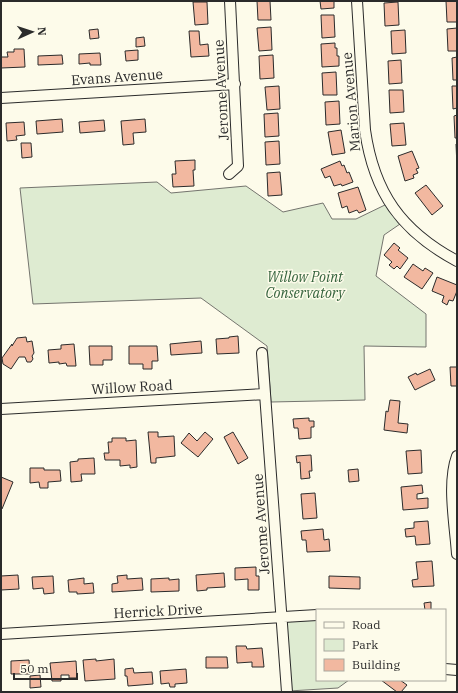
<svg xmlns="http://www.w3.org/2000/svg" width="458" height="693" font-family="'IBM Plex Serif',serif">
	<rect width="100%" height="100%" fill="#fdfbea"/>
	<path fill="#deebd1" stroke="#74746e" d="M157,182L171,193L246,186L283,212L323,203L332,219H356L387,204L400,224L384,235L376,276L426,314V347L364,346L365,400L271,402L267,346L201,298L33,304L20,188Z
		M317,617V680H349L338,688L289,691L284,618Z"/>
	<path fill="#f2b8a0" stroke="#2b2b2b" d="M257,1H270L271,20H258Z
		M320,1H334V8L321,9Z
		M446,1H457V22H447Z
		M193,2H207L208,24L195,25Z
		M398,2L399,25L385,26L384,3Z
		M321,15H334L335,37L322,38Z
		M271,27L272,50L259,51L257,28Z
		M457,28V51H448L447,29Z
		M98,29L99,38L90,39L89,30Z
		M405,30L406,53L392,54L391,31Z
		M189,31H199L200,45L208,44L209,56L191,57Z
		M144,37L145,46L136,47V38Z
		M335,43V48H337V56H339V66L322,67L321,44Z
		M14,49H24L25,67L1,68V57H8L7,52H14Z
		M138,50V60L126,61L125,51Z
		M100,53L101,65H90V63L79,64V54Z
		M62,55L63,64L38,65V56Z
		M273,55L274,78L260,79L259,56Z
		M457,57V80H453L452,58Z
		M401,60L402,83L389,84L388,61Z
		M336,72L337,95H323L322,73Z
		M279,86L280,109L267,110L265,87Z
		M452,86H457V108L453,109Z
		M389,90H403L404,112L390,113Z
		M339,101L340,124L326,125L325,102Z
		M278,113L279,136L265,137L264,114Z
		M457,115V138H455L454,116Z
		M62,119L63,132L37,134L36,121Z
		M145,119L146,132L133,133L134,144L123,145L121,121Z
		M104,120L105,131L80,133L79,122Z
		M24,122L25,135L16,136L17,140L7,141L6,123Z
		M404,123L406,145L392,146L390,124Z
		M341,130L345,153L332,155L328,132Z
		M279,141L280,164L266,165L265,142Z
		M21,143H31L32,157L22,158Z
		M456,144H457V167Z
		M412,151L419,168L416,169L418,173L413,175L414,178L405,181L398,156Z
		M195,160V170H193L194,186L173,187L172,174H176L175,161Z
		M340,161L342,166L344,165L347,173L349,172L353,182L342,186L341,184L334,186L330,176L325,178L321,169Z
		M280,172L282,195L268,196L267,173Z
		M426,185L443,206L432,215L415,193Z
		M358,187L366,210L359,213L357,210L349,213L347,206L342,208L338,193Z
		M394,243L400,248L398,250L408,258L400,269L397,266L394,269L389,265L392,262L384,255Z
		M413,264L423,271L425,268L433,273L422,289L404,277Z
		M437,277L457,285V291L453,301L449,300L447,305L442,302L444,296L432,291Z
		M238,336L239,353L217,354L216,339L229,338V337Z
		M26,337L27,342L32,341L34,353L32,356L33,359L31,362H27L25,357H19L11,369L3,364L2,358L12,344V346L17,338Z
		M201,341L202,353L171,355L170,344Z
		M74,344L76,366H67L66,363L59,364V362L49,363L48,350L61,349V345Z
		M89,346H112V360H103V365H90Z
		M129,346H157L158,361H152V369H143V364H129Z
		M450,367H457V386H451Z
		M430,369L435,380L415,390L408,377L416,373L417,375Z
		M390,400L400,401L398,423L408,424L407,433L384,430L386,411L388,412Z
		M309,418V421H314V427H311V438L299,439L298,428H294L293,419Z
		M148,432H158V437L174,436L175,456L156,458V463H151Z
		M205,432L213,439L198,457L181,443L189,433L197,441Z
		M233,432L248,458L238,464L224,437Z
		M112,438H126V441L136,440L137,467L130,468V465L120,466V460H105L104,453H109L108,442H112Z
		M421,450L422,473L408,474L406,451Z
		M311,455L312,471H309L310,478L301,479L300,462L297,463L296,456Z
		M94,458L95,474H81L82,481L71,482L70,462L78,461V459Z
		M30,468H44V470H60L61,481L48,482V488H40L39,482L30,483Z
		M358,469L359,481L349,482L348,470Z
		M1,477L13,482L2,509H1Z
		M422,485L423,493L417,494V499L428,498V508L403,510L401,487Z
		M315,493L317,518L303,519L301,494Z
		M428,521L430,544L416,545L415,536L406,537L405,529L414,528V522Z
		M323,529L324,540L329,539L330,551L307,552L306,540H302L301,531Z
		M432,561L434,586L413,587L412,580L418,579L416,562Z
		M256,567V576H259V590H248V579L235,580V568Z
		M224,573L225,587L207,588V590L197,591L196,575Z
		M18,575L19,589L1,590V576Z
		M127,575V579L142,578L143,590L112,592V584L118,583L117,576Z
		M53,576L54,593L44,594L43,588L33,589L32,577Z
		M329,576L360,577V589L329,588Z
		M84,578V584L93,583L94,593L77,594V592H69L68,580Z
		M169,578V580L179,579V591L151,592V579Z
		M431,602V610H425L424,603Z
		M236,646H246L247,649L262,648L264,667H252V662L237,663Z
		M206,657H227L228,668H206Z
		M96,659V661L114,659L115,679L85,681L83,660Z
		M29,660L30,674H11V661Z
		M76,661L77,678H69V675H61V681H52L50,663Z
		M133,668L134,673L152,672L153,684L128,686L127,676H125V669Z
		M186,669L187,683L175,684V687H170L169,683L161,684L160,671Z
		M40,675L41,687L30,688V676Z
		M381,680H400L407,685L401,692H397Z"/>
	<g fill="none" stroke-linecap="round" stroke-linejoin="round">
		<g stroke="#2b2b2b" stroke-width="12">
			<path id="minor" d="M357,1L365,130C374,193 401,231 457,261
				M1,98L235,84
				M229,174L238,166L230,1
				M262,353L287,692
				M1,409L265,394
				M457,456C447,483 455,524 457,554
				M1,634L317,615
				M445,669L457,670"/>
		</g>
		<use href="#minor" stroke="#fdfbea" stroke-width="10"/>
	</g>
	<g text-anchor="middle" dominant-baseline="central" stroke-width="3" stroke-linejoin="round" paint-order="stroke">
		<g font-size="14" fill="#2b2b2b" stroke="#fdfbea">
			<text transform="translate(117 77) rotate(-4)">Evans Avenue</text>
			<text transform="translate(221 90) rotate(-93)">Jerome Avenue</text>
			<text transform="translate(351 102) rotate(-95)">Marion Avenue</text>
			<text transform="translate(132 387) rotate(-3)">Willow Road</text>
			<text transform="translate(261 524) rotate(-94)">Jerome Avenue</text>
			<text transform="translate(158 611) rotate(-3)">Herrick Drive</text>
		</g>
		<g font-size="14" font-style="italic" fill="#34623c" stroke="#fdfbea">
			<text x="305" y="277">Willow Point<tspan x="305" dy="16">Conservatory</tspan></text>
		</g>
	</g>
	<rect width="458" height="693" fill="none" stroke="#2b2b2b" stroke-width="4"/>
	<rect x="316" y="609" width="130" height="72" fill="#fdfbea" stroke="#a9a89e"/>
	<rect x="324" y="622" width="20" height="6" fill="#fdfbea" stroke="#a9a89e"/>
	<text x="352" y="629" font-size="12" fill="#2b2b2b">Road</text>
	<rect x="324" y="639" width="20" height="12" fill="#deebd1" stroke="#a9a89e"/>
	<text x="352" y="649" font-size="12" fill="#2b2b2b">Park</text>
	<rect x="324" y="659" width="20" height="12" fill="#f2b8a0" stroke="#a9a89e"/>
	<text x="352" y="669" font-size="12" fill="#2b2b2b">Building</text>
	<g transform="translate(32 32) rotate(87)" stroke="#fdfbea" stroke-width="3" paint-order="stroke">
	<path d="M0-3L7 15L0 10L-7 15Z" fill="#2b2b2b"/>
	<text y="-6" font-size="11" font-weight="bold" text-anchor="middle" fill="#2b2b2b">N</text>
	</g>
	<path d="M14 673v6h63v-6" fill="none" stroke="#2b2b2b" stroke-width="2"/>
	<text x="20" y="673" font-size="12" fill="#2b2b2b" stroke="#fdfbea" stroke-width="3" paint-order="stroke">50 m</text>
</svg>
